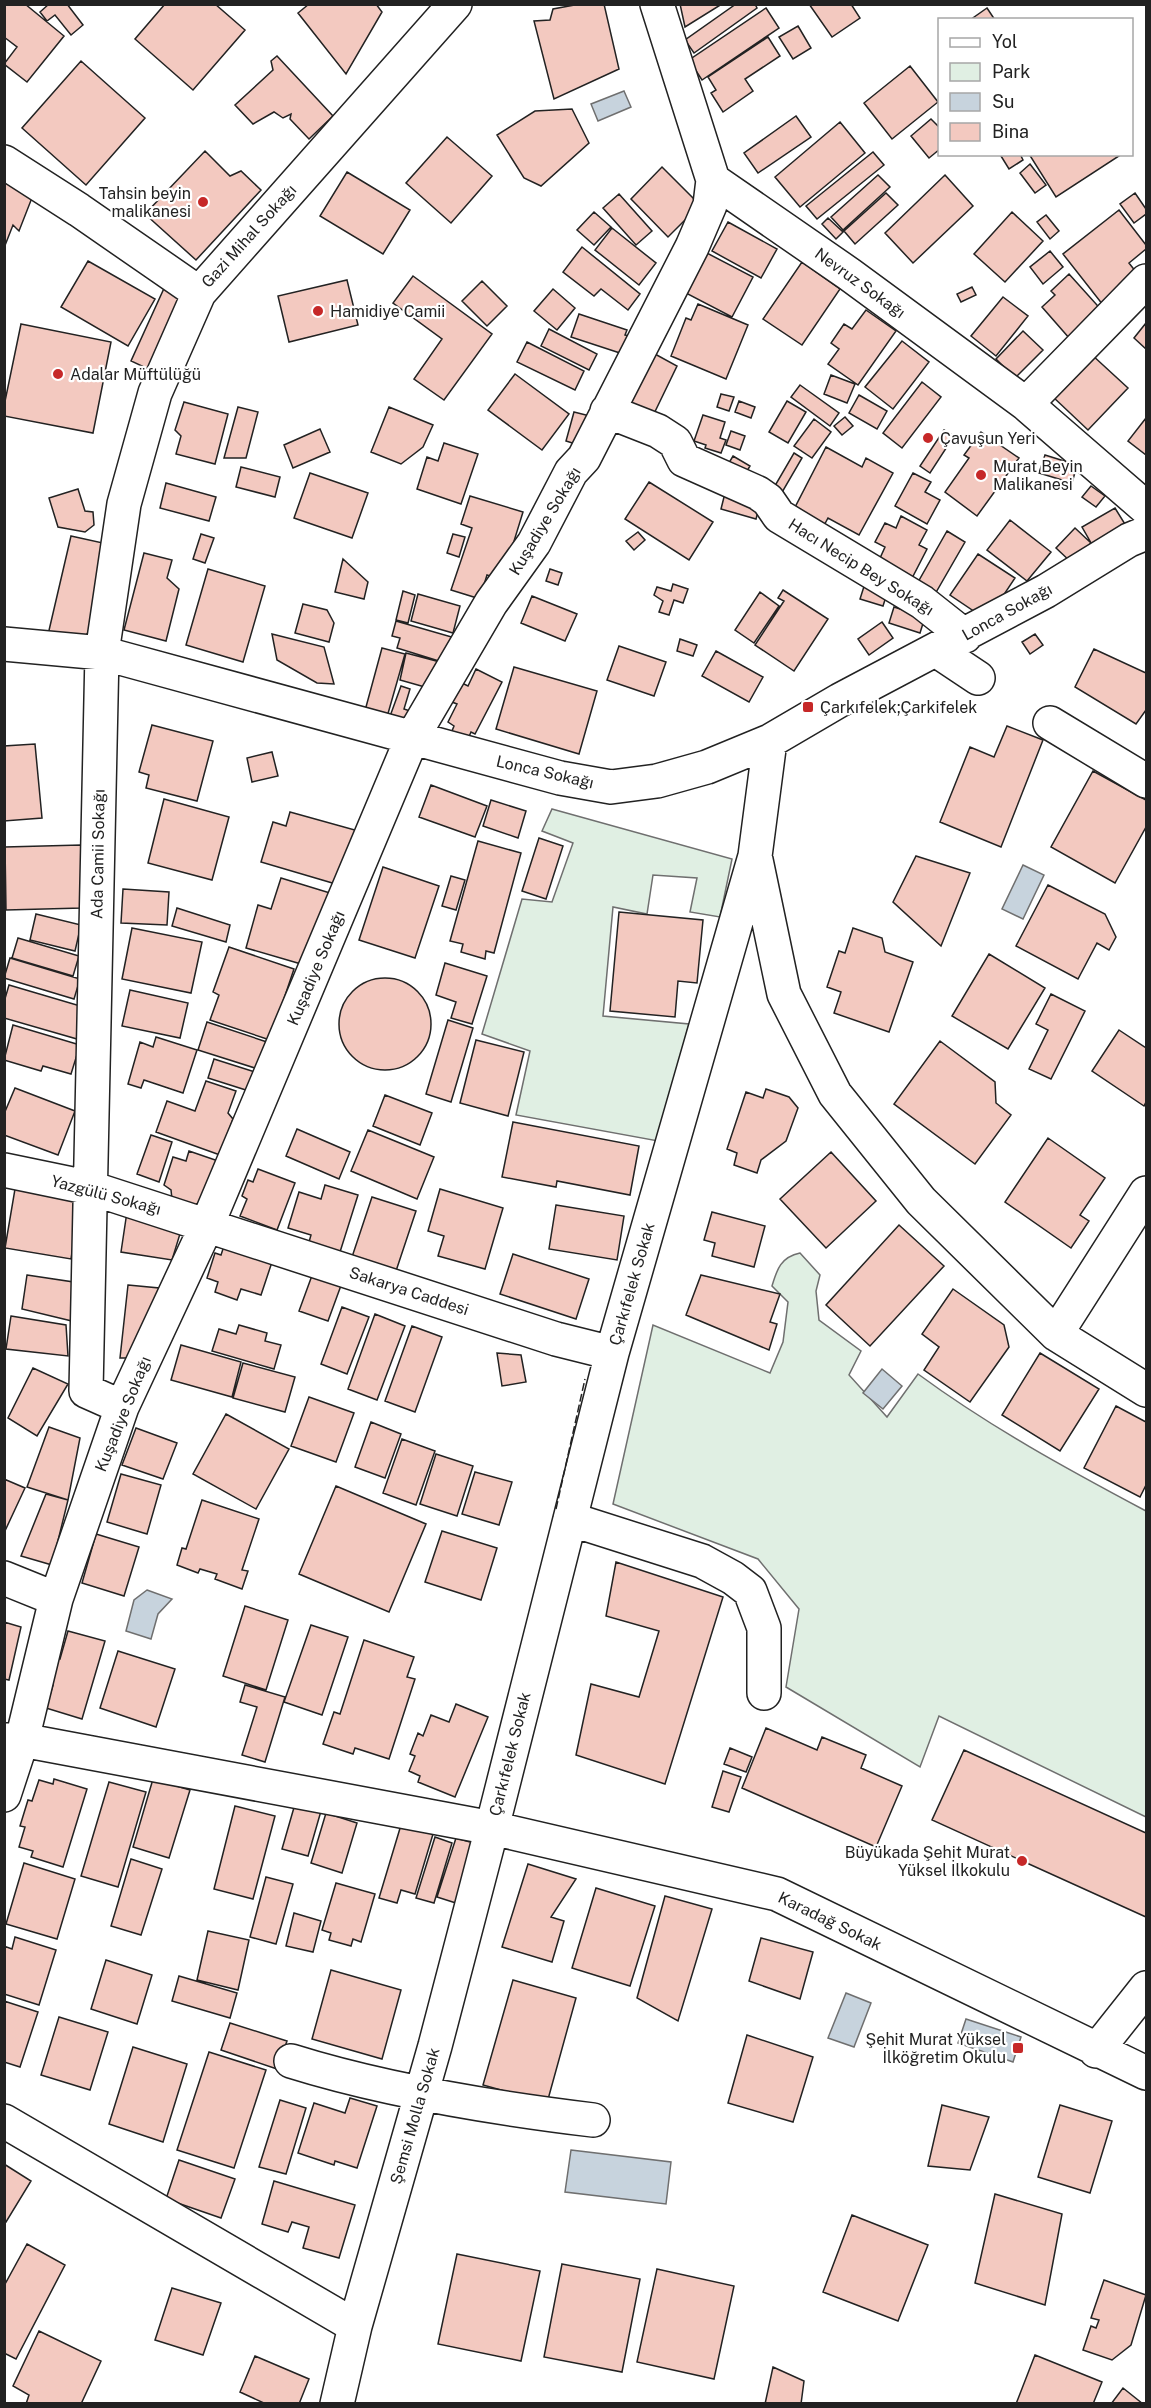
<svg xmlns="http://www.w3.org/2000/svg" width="1151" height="2408" font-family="'Public Sans',sans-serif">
	<rect width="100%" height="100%" fill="#fff"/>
	<path fill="#e0efe3" stroke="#6f6f6f" stroke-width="1.5" d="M552,809L732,859L720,917L690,912L697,878L653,875L647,914L613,907L603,1016L689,1024L658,1141L516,1115L530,1051L482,1034L522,899L552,902L573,843L542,831Z
		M800,1253L820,1275L816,1291L819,1320L861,1351L849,1375L887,1417L918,1374C990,1427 1067,1469 1146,1511V1817L939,1716L920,1767L786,1687L799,1609L758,1559L613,1504L653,1325L770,1373L783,1342L788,1302L772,1286C777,1269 781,1257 800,1253Z"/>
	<path fill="#c7d3dd" stroke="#6f6f6f" stroke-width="1.5" d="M624,91L631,107L598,121L591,104Z
		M1023,865L1044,875L1023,919L1002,909Z
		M882,1369L902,1386L883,1409L863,1393Z
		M147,1590L172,1599L158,1614L151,1639L126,1631L134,1600Z
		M846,1993L871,2003L854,2047L828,2038Z
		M966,2019L1021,2037L1013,2062L958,2043Z
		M571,2150L671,2162L666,2204L565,2192Z"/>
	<path fill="#f3c9c0" stroke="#222" stroke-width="1.5" d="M4,4H25L64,36L27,82L4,64L17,47L4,37Z
		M49,4H67L83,25L71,35L55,15L47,21L40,12Z
		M165,4H215L245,30L193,90L135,39Z
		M309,4H376L382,12L346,74L298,13Z
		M580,4H604L619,69L554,99L534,21L550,20L553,9Z
		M680,4H722L685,27Z
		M736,4H755L757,8L694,53L685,40Z
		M809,4H851L860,18L832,37Z
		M766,8L779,28L702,80L689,60Z
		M987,8L995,20H970Z
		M798,26L811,48L793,59L779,37Z
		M768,37L780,56L745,79L753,91L723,112L711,93L716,90L708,77Z
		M277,56L333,116L309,139L290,119L291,114L283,118L274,112L253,124L235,105L273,70L271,61Z
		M81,61L145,118L86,185L22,128Z
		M910,66L938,102L892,139L864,103Z
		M572,109L589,143L541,186L524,178L497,135L535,111Z
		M796,116L811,137L758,173L744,153Z
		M931,119L940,128V149L929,158L911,136Z
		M840,122L865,153L800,207L775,177Z
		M447,137L492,176L451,223L406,183Z
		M205,151L230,176L241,171L261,190L196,260L145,214Z
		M873,152L884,165L817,219L806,206Z
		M1003,154H1020L1023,160L1009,169L1001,156Z
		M1029,154H1122L1056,197Z
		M1030,164L1046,185L1035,193L1020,173Z
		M662,167L700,205L668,237L631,199Z
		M4,171L37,185L19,231L13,225L4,248Z
		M347,172L410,210L383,254L320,216Z
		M878,175L890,187L843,230L831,217Z
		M945,175L973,206L913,263L885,233Z
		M886,193L898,205L855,244L844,231Z
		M1135,193L1146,209V214L1134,223L1120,204Z
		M619,194L652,231L636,245L603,208Z
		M1119,210L1146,245V249L1129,263L1140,277L1103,305L1063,254Z
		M594,212L611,227L594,245L577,230Z
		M1012,212L1043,241L1005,282L974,254Z
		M1046,215L1059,231L1050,239L1037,222Z
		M828,218L843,232L836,239L822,224Z
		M728,222L777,249L761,278L712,251Z
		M612,228L656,263L639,285L595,250Z
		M582,247L640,294L628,310L601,289L594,296L563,272Z
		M703,251L753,277L732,317L682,291Z
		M1050,251L1063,267L1043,284L1030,267Z
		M88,261L155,299L128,346L61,307Z
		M802,262L840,289L802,345L763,319Z
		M1069,274L1106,315L1070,339L1042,307L1055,295L1051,291Z
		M413,276L492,334L444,400L414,379L442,339L393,303Z
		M347,280L358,325L289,342L278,296Z
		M482,281L507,306L487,326L462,301Z
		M166,284L194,296L159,374L131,361Z
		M972,287L976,295L961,302L957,294Z
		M553,289L575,308L557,330L534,311Z
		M1003,297L1028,316L996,356L971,336Z
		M698,304L748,325L726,379L671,356L686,318L691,320Z
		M866,310L896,331L858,385L828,364L839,349L831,343L844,324L852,329Z
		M579,314L627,330L625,335L629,336L623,354L571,337Z
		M1146,323V349L1134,338Z
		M21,324L111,342L93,433L4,416V406Z
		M549,329L597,354L589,370L541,346Z
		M1023,331L1043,350L1015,378L996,359Z
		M902,341L929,362L893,409L865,387Z
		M527,342L584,371L575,390L517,362Z
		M644,348L677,366L649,424L622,410Z
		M1091,354L1128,388L1088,430L1052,396Z
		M515,374L569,414L542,450L488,410Z
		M831,375L855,384L847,403L824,394Z
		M922,382L941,397L902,448L883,433Z
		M800,385L839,413L830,426L791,397Z
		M721,394L734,397L729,411L717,407Z
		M859,395L887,411L877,429L849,413Z
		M739,401L755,407L751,418L735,412Z
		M787,401L806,412L788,443L769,432Z
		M184,402L228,414L215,464L176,454L181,436L175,430Z
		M238,407L258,412L246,458H224Z
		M389,407L433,425L423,447L401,464L371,452Z
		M574,412L590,416L582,446L566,441Z
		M703,415L725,422L720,438L726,440L721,453L705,448L706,445L694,441Z
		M845,417L853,426L842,435L834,426Z
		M1146,418V455L1128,441Z
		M814,419L831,432L812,458L794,446Z
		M320,429L330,452L293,468L284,445Z
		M944,430L954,436L930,473L920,466Z
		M731,431L745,436L740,450L726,445Z
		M981,432L1019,458L977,516L945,492L969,458L964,455Z
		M444,443L478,454L461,504L417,489L427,457L438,461Z
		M826,447L862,467L866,458L893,473L859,535L828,518L821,531L791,515Z
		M794,453L802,458L777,501L769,496Z
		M1045,455L1077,465L1072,483L1039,473Z
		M733,456L750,466L740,483L723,473Z
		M241,467L280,477L275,497L236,487Z
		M310,473L368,493L352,538L294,518Z
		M913,473L931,482L925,492L940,500L927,524L895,506Z
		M649,482L713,522L689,560L625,519Z
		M166,483L216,497L209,521L160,508Z
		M727,485L761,500L756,519L721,509Z
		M1091,486L1105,496L1096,507L1082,497Z
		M78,489L85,511L93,512L94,525L85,532L58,527L49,498Z
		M470,496L523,512L502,580L487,575L483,588H481L477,598L451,590L472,528L461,524Z
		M1115,508L1128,529L1094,548L1082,527Z
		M901,516L927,530L919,545L927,549L909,584L876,567L885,547L875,542L885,523L896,528Z
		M1010,520L1051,552L1027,581L987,550Z
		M1075,528L1091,543L1072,563L1056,548Z
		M947,531L965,542L931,601L913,591Z
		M638,532L645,540L634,550L626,541Z
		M201,534L214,538L205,563L193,559Z
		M453,534L465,537L459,557L447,553Z
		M71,536L103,543L92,649L47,639Z
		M144,553L172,560L167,578L179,589L166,641L124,630Z
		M978,554L1015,578L987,620L950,595Z
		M343,559L368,582L364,599L335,592Z
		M208,569L265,586L243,662L186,645Z
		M550,569L562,573L558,585L546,581Z
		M867,577L890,584L883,606L860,599Z
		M673,584L688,589L683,603L674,600L669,615L659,612L663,601L654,595L657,587L671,591Z
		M783,590L828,619L794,671L755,645L784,601L778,598Z
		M403,591L415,595L408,623L396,620Z
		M760,592L779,606L754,643L735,630Z
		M418,594L460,606L453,633L411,621Z
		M532,596L577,614L565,641L521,623Z
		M303,604L327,610L334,623L329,642L295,633Z
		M894,607L925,617L920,633L889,623Z
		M396,621L462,640L455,666L397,648L400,638L392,636Z
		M882,622L893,638L869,655L858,639Z
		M272,634L324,647L334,684L317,683L277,660Z
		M1035,634L1043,645L1030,654L1022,642Z
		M680,639L697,645L693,656L677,651Z
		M619,646L666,662L654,696L607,680Z
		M382,648L405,654L385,724L363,718Z
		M1094,649L1146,673V710L1136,724L1075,687Z
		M716,651L763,677L749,702L702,676Z
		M406,653L440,662L432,689L400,680Z
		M514,667L597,691L579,754L496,729Z
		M476,669L502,682L475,734L471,732L468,739L452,731L454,726L448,722L457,704L452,702L462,683L468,686Z
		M401,686L410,689L404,709L410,711L405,725L389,719Z
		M152,725L213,741L197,801L146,788L149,775L139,772Z
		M1007,726L1043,740L1001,847L940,822L970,747L994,757Z
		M35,744L42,818L4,821V746Z
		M272,752L278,776L252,782L247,758Z
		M1093,771L1146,800V827L1115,883L1051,847Z
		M431,785L487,806L475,837L419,817Z
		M164,799L229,817L212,880L148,863Z
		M491,800L526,811L518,838L483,826Z
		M290,812L362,832L346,887L261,862L273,822L286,826Z
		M539,838L563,846L546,899L522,891Z
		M478,841L521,853L494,953L486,951L485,959L461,952L463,944L450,941Z
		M81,845L82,908L6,910L5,847Z
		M916,856L970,873L941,946L893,902Z
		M383,867L439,886L415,958L359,940Z
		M451,876L465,880L456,910L442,906Z
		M281,878L330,893L308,966L246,948L258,905L271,909Z
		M1048,885L1105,914L1116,937L1109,950L1097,943L1078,979L1016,946Z
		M123,889L169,892L167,925L121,923Z
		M177,908L230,925L226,942L172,926Z
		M619,912L703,920L697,983L678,981L675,1017L610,1011Z
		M36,914L81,925L75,951L30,940Z
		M132,928L202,942L191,993L122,979Z
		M853,928L882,938L885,952L913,962L889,1032L834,1013L841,992L827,987L839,951L845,953Z
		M18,938L79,956L73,976L12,958Z
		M229,947L294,969L270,1040L210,1020L219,995L213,992Z
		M989,954L1045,988L1008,1049L952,1016Z
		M10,958L80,979L74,999L4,978Z
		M445,963L487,976L472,1024L451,1018L456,1002L436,995Z
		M339 1024a46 46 0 1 1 92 0a46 46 0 1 1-92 0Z
		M9,985L87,1008L77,1039L4,1018V1002Z
		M130,990L188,1003L180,1038L122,1026Z
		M1051,994L1085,1011L1051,1079L1029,1069L1048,1030L1036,1024Z
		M448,1020L473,1028L451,1102L426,1094Z
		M207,1022L267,1042L258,1069L198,1050Z
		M13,1025L80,1045L71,1074L43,1066L41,1071L4,1060Z
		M1119,1030L1146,1048V1102L1144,1106L1092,1071Z
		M156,1037L197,1050L183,1093L144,1080L141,1088L128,1084L140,1042L153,1047Z
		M476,1040L524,1052L508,1116L460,1103Z
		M940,1041L995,1082L996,1103L1011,1115L975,1164L894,1104Z
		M214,1059L255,1072L249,1091L208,1078Z
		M206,1081L236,1091L228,1113L233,1119L220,1155L156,1132L167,1101L195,1111Z
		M15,1088L75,1111L58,1155L4,1135V1114Z
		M766,1089L789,1097L798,1108L786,1141L761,1160L757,1173L734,1165L737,1153L727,1149L746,1092L763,1098Z
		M385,1095L432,1113L420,1145L373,1126Z
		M513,1122L639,1146L630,1195L557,1181L556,1187L502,1177Z
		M297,1129L350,1152L339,1179L286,1156Z
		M368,1130L434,1157L417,1199L351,1171Z
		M151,1135L172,1142L159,1182L137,1174Z
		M1048,1138L1105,1178L1080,1215L1089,1221L1071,1248L1005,1202Z
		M189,1151L224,1163L206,1220L173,1209L171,1190L164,1185L173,1157L186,1161Z
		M831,1152L876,1201L826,1248L780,1199Z
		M258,1169L295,1183L277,1230L240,1216L247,1199L242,1196L248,1180L253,1182Z
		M16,1183L81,1194L71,1259L5,1248Z
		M325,1185L358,1195L340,1252L309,1242L311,1235L288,1228L299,1192L321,1199Z
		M440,1189L503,1208L485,1269L438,1256L444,1236L428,1231Z
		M372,1197L416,1211L394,1277L350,1263Z
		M128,1205L183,1224L172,1260L121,1252Z
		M556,1205L624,1216L617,1260L549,1249Z
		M712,1212L765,1226L754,1267L712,1256L715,1243L704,1240Z
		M899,1225L944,1266L870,1346L826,1305Z
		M226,1240L274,1256L261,1295L241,1289L237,1300L215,1292L218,1282L207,1278L215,1253L221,1255Z
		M513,1254L589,1279L576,1319L500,1294Z
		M314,1270L343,1280L328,1321L299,1311Z
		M27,1275L80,1283L76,1322L22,1309Z
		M701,1275L780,1294L770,1322L777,1324L769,1350L686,1315Z
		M128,1285L159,1288L134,1358H120Z
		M953,1289L1004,1325L1009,1347L970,1402L924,1370L939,1347L922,1334Z
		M342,1307L369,1317L347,1374L321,1364Z
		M375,1314L405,1326L377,1400L348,1389Z
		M11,1316L66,1325L68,1356L6,1349Z
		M239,1325L267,1333L265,1341L281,1345L274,1369L212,1351L219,1329L236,1334Z
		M412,1326L442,1337L415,1412L385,1401Z
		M181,1345L241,1362L232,1397L171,1380Z
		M497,1353L521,1355L526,1382L502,1386Z
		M1040,1353L1099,1389L1060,1451L1002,1415Z
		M243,1363L295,1377L285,1412L233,1398Z
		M33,1368L68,1384L37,1436L8,1418Z
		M309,1397L354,1413L336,1462L291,1446Z
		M1116,1406L1146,1422V1485L1140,1497L1084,1468Z
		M226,1414L289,1449L256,1509L193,1474Z
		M371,1422L401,1434L385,1478L355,1467Z
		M49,1427L80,1438L68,1500L27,1487Z
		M136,1428L177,1443L163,1479L122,1465Z
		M402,1439L435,1451L416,1505L383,1493Z
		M436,1454L473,1466L457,1516L420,1504Z
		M475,1472L512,1482L499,1525L462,1514Z
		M121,1474L161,1485L147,1534L107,1522Z
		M4,1479L25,1488L4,1533Z
		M336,1486L426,1524L389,1612L299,1574Z
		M46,1494L68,1500L52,1565L21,1556Z
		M202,1500L259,1519L242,1570L248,1571L242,1589L215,1579L217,1574L200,1569L198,1573L177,1565L182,1548L186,1549Z
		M442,1531L497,1548L481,1600L425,1582Z
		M96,1534L139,1547L124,1596L82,1583Z
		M616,1562L723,1597L665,1784L576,1755L591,1684L639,1697L659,1631L606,1616Z
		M245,1606L288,1620L266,1690L223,1676Z
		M4,1622L21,1627L9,1680L4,1679Z
		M311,1625L348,1637L322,1715L284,1702Z
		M68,1631L105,1641L82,1719L46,1708L53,1685L48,1684L56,1657L60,1659Z
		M364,1640L414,1657L407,1677L415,1679L389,1759L355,1748L353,1754L323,1744L334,1712L340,1714Z
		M118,1651L175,1669L156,1727L100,1708Z
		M245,1685L285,1697L265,1762L242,1755L257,1707L240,1702Z
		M456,1704L488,1717L455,1797L418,1782L420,1776L409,1771L415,1756L410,1754L418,1733L423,1736L431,1715L449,1722Z
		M766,1728L817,1750L822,1737L866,1755L861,1768L902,1786L876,1847L742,1788Z
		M730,1748L752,1757L746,1772L724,1764Z
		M964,1750L1146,1833V1917L932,1820Z
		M723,1771L741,1777L729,1812L712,1807Z
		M54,1779L87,1789L63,1867L31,1857L33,1851L19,1847L25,1827L20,1826L28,1800L32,1801L39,1780L53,1784Z
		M153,1779L190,1790L169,1858L133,1847Z
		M109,1782L146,1792L118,1887L81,1876Z
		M295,1804L321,1811L308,1856L282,1849Z
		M235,1806L275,1816L253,1899L214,1889Z
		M326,1813L357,1823L342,1873L311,1863Z
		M401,1825L433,1834L415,1894L401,1890L397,1903L379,1898Z
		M435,1837L452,1843L434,1903L416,1898Z
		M456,1838L477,1844L459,1904L437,1897Z
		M131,1859L162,1869L141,1935L111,1926Z
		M24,1863L75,1879L57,1939L6,1924Z
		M528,1864L576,1879L551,1917L564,1921L552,1962L502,1947Z
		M266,1877L293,1884L276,1944L250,1937Z
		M336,1883L375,1894L361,1942L353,1939L351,1946L329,1940L331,1933L322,1930Z
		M596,1888L655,1906L630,1986L572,1968Z
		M665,1896L712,1909L678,2021L637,1998Z
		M294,1913L321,1921L313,1952L286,1946Z
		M208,1931L249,1940L238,1990L197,1980Z
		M15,1937L56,1950L39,2005L4,1994V1946L12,1949Z
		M761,1938L813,1952L800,1999L749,1981Z
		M106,1960L152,1975L137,2024L91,2009Z
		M331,1970L401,1990L382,2059L312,2039Z
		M179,1976L237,1993L230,2018L172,2001Z
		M513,1980L576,1998L547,2103L483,2085Z
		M4,2001L38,2012L20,2067L4,2062Z
		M59,2017L108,2032L90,2090L41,2075Z
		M230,2023L287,2041L277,2069L221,2050Z
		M747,2035L813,2057L793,2122L728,2103Z
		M133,2047L187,2064L163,2142L109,2124Z
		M209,2052L266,2070L234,2168L177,2150Z
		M350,2098L377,2106L357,2168L335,2161L334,2165L298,2153L314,2103L345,2113Z
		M280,2100L306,2108L286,2174L259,2167Z
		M942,2105L989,2117L970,2170L928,2166Z
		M1060,2105L1112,2121L1090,2193L1038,2177Z
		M179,2160L235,2179L221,2218L166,2199Z
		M4,2164L31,2181L6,2222L4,2221Z
		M274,2181L355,2205L339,2258L303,2248L309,2227L292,2222L288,2232L262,2224Z
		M995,2194L1062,2214L1045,2305L975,2283Z
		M852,2215L928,2245L898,2321L823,2292Z
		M27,2244L65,2265L16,2359L4,2353V2286Z
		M457,2254L540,2271L521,2361L438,2344Z
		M562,2264L640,2279L622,2372L544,2357Z
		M657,2269L734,2286L714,2379L637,2362Z
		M1104,2280L1146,2295L1131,2345L1112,2360L1083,2350L1091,2326L1096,2328L1099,2320L1091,2318Z
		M172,2288L221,2303L203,2355L155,2340Z
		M39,2331L101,2361L81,2404H26L29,2395L13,2386Z
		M1035,2355L1102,2382L1093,2404H1016Z
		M255,2356L309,2379L299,2404H266L240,2392Z
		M773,2367L804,2381L801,2404H765Z
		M1123,2388L1143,2404H1111Z"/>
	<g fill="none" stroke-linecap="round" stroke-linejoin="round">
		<g stroke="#222" stroke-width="36">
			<path id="minor" d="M657,4L713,180L849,274L1026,404L1146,508
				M4,162L79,210L199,293L455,4
				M1026,404L1146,281
				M607,411L658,431L675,442L684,460L758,493L768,500L779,516L922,602L965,636
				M4,644L102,653L560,778L611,787L657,781L707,767L770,741L840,700L1046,591L1129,540L1146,533
				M936,650L978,678
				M1050,723L1146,781
				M756,860L784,994L835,1094L921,1201L1056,1334L1146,1390
				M4,1170L91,1188L556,1339L612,1353
				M1056,1334L1146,1193
				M122,1407L86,1391L102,653L124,504L155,393L199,293
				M570,1519L702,1561L733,1578L750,1591L764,1628V1693
				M4,1578L56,1599
				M4,1740H22L492,1828L777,1894L1146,2073
				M4,1795L22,1740L56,1599L122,1407L207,1225L412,738L491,603L534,543L571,472L584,458L692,247L710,205L713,180
				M1096,2051L1146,1988
				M291,2061C387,2091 493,2108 593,2120
				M4,2121L355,2326
				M337,2404L355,2326L435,2046L492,1828L612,1353L755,856L770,741"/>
		</g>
		<use href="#minor" stroke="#fff" stroke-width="33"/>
		<path stroke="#222" stroke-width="1.5" stroke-dasharray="8 3" stroke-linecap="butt" d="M556,1509L585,1379"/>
	</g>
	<g fill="#c62828" stroke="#fff" stroke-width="2">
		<circle cx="203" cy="202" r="6"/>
		<circle cx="318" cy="311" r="6"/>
		<circle cx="58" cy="374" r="6"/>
		<circle cx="928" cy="438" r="6"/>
		<circle cx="981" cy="475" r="6"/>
		<rect x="802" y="701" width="12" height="12" rx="3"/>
		<circle cx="1022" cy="1861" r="6"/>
		<rect x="1012" y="2042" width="12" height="12" rx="3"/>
	</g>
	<g text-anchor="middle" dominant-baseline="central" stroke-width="4.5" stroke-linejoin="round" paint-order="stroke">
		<g font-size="16" fill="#222" stroke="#fff" text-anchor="start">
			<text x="191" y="193" text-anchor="end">Tahsin beyin<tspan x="191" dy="18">malikanesi</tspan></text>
			<text x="330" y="311">Hamidiye Camii</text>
			<text x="70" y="374">Adalar Müftülüğü</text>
			<text x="940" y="438">Çavuşun Yeri</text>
			<text x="993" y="466">Murat Beyin<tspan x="993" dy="18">Malikanesi</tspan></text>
			<text x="820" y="707">Çarkıfelek;Çarkifelek</text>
			<text x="1010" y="1852" text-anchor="end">Büyükada Şehit Murat<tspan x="1010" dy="18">Yüksel İlkokulu</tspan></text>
			<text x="1006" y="2039" text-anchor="end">Şehit Murat Yüksel<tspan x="1006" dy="18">İlköğretim Okulu</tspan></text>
		</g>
		<g font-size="16" fill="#222" stroke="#fff">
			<text transform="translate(249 236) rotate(-48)">Gazi Mihal Sokağı</text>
			<text transform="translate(860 283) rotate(36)">Nevruz Sokağı</text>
			<text transform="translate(545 521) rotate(-59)">Kuşadiye Sokağı</text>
			<text transform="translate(861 567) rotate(32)">Hacı Necip Bey Sokağı</text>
			<text transform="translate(1007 612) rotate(-29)">Lonca Sokağı</text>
			<text transform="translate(545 772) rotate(13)">Lonca Sokağı</text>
			<text transform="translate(98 854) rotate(-89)">Ada Camii Sokağı</text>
			<text transform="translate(316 968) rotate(-67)">Kuşadiye Sokağı</text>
			<text transform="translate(106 1195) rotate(15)">Yazgülü Sokağı</text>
			<text transform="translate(632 1284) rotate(-74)">Çarkıfelek Sokak</text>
			<text transform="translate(409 1291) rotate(18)">Sakarya Caddesi</text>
			<text transform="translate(123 1414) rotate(-68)">Kuşadiye Sokağı</text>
			<text transform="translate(510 1754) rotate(-76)">Çarkıfelek Sokak</text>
			<text transform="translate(830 1921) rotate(26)">Karadağ Sokak</text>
			<text transform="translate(415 2116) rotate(-74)">Şemsi Molla Sokak</text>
		</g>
	</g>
	<rect width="1151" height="2408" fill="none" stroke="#222222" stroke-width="12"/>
	<rect x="938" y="18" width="195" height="138" fill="#ffffff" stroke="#a7a7a7" stroke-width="1.5"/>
	<rect x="950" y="38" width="30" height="9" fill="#ffffff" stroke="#a7a7a7" stroke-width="1.5"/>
	<text x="992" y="48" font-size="18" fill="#222222">Yol</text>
	<rect x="950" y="63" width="30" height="18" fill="#e0efe3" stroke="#a7a7a7" stroke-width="1.5"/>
	<text x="992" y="78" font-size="18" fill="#222222">Park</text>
	<rect x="950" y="93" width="30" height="18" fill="#c7d3dd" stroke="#a7a7a7" stroke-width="1.5"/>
	<text x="992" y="108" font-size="18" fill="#222222">Su</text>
	<rect x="950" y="123" width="30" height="18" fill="#f3c9c0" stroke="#a7a7a7" stroke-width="1.5"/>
	<text x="992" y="138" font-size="18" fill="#222222">Bina</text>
</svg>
